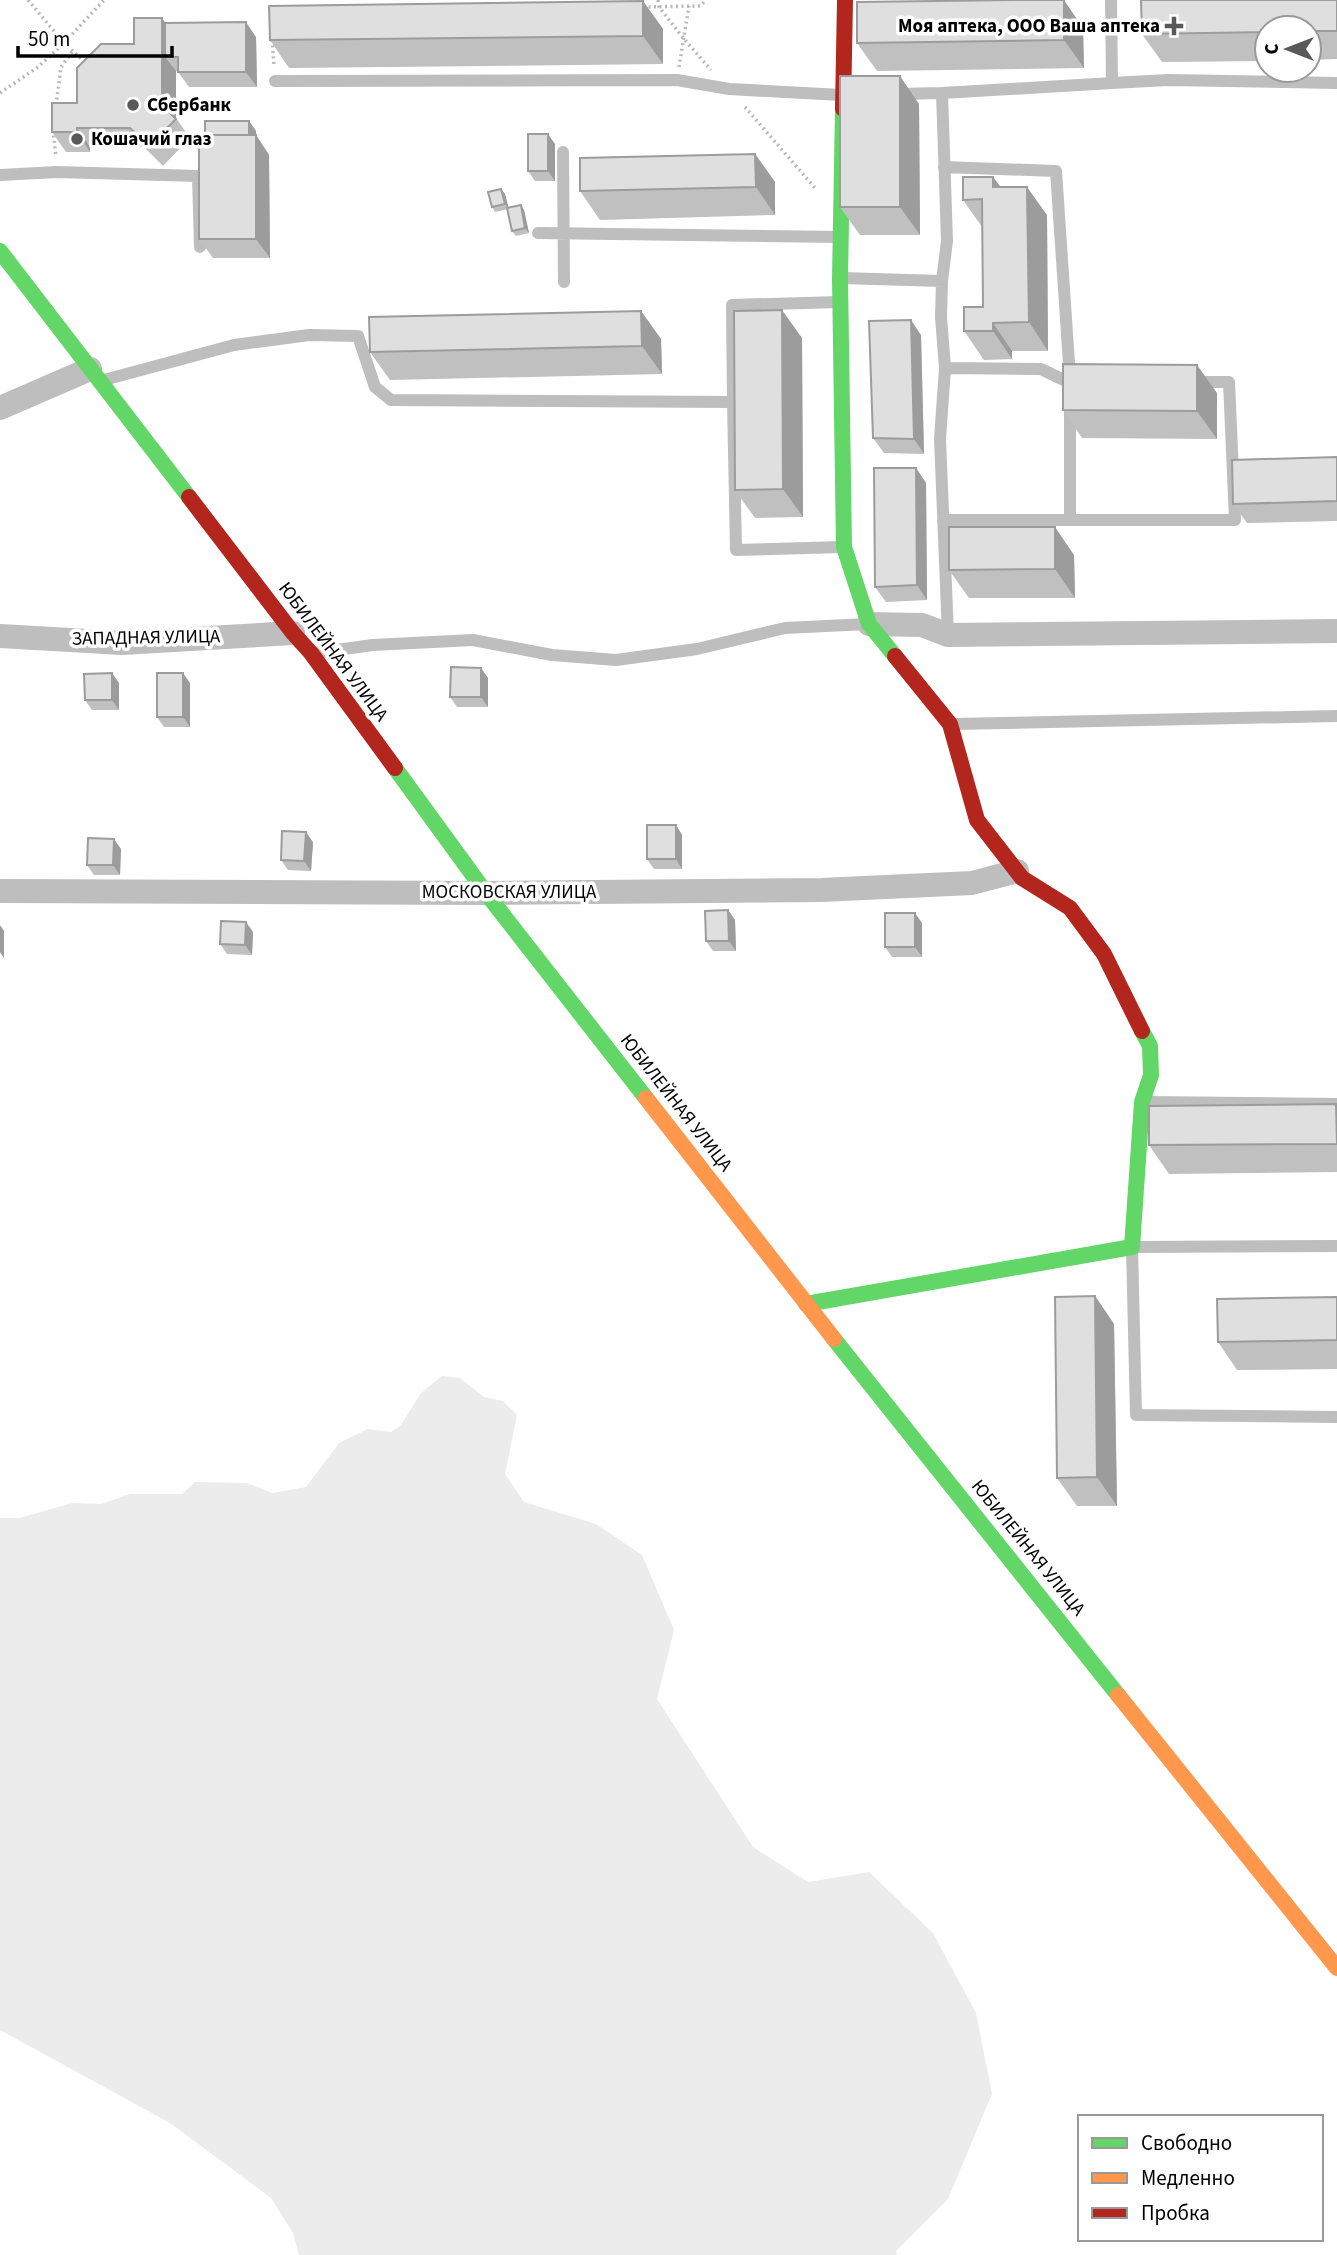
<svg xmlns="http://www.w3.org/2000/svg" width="1337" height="2255" font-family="'Source Sans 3',sans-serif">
	<rect width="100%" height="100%" fill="#fff"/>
	<path fill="#ececec" d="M442,1376L460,1378L484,1397L503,1401L517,1415L505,1474L524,1502L596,1524L642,1555L674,1630L657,1699L753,1847L808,1882L869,1872L933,1933L976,2013L992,2094L948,2199L896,2251L897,2255H299L293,2233L271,2198L170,2123L0,2030V1518H20L72,1503L101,1504L130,1494H182L195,1482L247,1483L272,1493L306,1487L339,1443L368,1429L391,1432L401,1425L421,1393Z"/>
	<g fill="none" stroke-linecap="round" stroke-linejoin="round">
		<path stroke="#b9b9b9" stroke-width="3.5" stroke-dasharray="2 3.5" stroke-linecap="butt" d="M28,0L64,43L87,64
			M658,0L659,7L684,39L711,70
			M643,7L700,6L706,0
			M272,40L274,64
			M679,67L689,6
			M0,93L38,67L64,43L104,0
			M56,105L61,67L72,52
			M745,107L815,188
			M53,130L56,157"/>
		<path stroke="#bebebe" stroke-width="12" d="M275,81L677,80L729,89L841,95
			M1112,83L1168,80L1337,83
			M942,93L1112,83L1111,0
			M897,94L942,93L947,241L942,281
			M563,152L564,282
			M944,167L1056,171L1070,378
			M0,175L57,172L198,176L200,247
			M538,233L841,237
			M841,278L942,281L941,317L945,368L940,439L948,635
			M945,368L1041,369L1070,383H1077
			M104,380L234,345L309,335L358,336L375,387L391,400L733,402L732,305L840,302
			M733,402L736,550L843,547
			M1070,519V404
			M943,520H1235L1229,382H1193
			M315,653L373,645L473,640L552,655L616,660L697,649L785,628L868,624
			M952,724L1337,716
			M1146,1102L1337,1104
			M1337,1246L1132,1247L1136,1415L1337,1417"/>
		<path stroke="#bebebe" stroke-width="24" d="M0,408L90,369
			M869,624L922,625L948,635L1337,631
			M0,636L122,643L293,633
			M0,891L486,893L821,890L972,883L1017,871"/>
		<path stroke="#63d668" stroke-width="16" d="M843,109L840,278L844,547L869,624L895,656
			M0,251L189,497
			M395,768L486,893L646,1098
			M806,1304L1132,1247L1142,1102L1151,1075L1150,1046L1142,1031
			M834,1339L1118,1695"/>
		<path stroke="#ff974d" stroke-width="16" d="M646,1098L834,1339
			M1118,1695L1337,1968"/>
		<path stroke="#b3261e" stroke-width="16" d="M843,109L845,0
			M189,497L293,633L311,653L395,768
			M895,656L950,724L977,820L1022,878L1070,908L1104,954L1142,1031"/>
	</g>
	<path fill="#c0c0c0" d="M1337,0V59L1309,60V28H1267V61L1162,62L1142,34Z
		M643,1L663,29V64L289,68L270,40Z
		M165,23L256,37L257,87H189L178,72L176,71V118L190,138L163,166L144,147H90V152H66L52,132L77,103L134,44Z
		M1083,28L1084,68L877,71L857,43Z
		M919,104L920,235H860L840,207Z
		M249,121L256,131V135L269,155L270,258H213L199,239L205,135Z
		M555,144V181H535L528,171Z
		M755,154L775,182V215L600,220L580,191Z
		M993,177L1001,187L1047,215L1048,351H1012V359L984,360L964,331L983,307L982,227L963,200Z
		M501,189L505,194L508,208L521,205L524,210L529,233L516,236L512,231L508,209L495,212L492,207Z
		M641,311L661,339L662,374L390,380L370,352Z
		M921,335L924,454L884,453L873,438Z
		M802,338L803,517L755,518L735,490Z
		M1217,393V439L1082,438L1063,410Z
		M1337,457V521L1247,523L1233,504Z
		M916,468L926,483L927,600L886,602L875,587Z
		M1074,555L1075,598H969L949,570Z
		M481,668L488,678V707H457L450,697Z
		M119,683V710H92L85,700Z
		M190,683V727H164L157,717Z
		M676,825L682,835V869H654L647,859Z
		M313,842L311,871L288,870L281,860Z
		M121,849L120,875H94L87,865Z
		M728,910L735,920L736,951H713L706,941Z
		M922,923V957H892L885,947Z
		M253,932L252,955L227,954L220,944Z
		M1337,1105V1172L1169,1174L1149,1145Z
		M1095,1296L1114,1324L1117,1506H1077L1057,1478Z
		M1337,1297V1369L1237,1370L1218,1342Z"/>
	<path fill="#9c9c9c" d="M1064,0L1083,28L1084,68L1064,40Z
		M643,1L663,29V64L643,36Z
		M162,18L175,37L165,57L176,71V119L162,105Z
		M246,22L256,37L257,87L246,72Z
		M900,76L919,104L920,235L900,207Z
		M249,121L256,131V135L269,155L270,258L256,239L249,145Z
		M77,128L90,147V152L77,132Z
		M548,134L555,144V181L548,171Z
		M755,154L775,182V215L756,187Z
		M993,177L1013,205L993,187Z
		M1027,187L1047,215L1048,351L1029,322Z
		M501,189L505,194L509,209L505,204Z
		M521,205L524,210L529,233L525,228Z
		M782,310L802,338L803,517L783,489Z
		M641,311L661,339L662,374L642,346Z
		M911,320L921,335L924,454L914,439Z
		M993,323L1012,351V359L993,331Z
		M1197,365L1217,393V439L1197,411Z
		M916,468L926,483L927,600L917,585Z
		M1055,527L1074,555L1075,598L1055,569Z
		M481,668L488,678V707L481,697Z
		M112,673L119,683V710L112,700Z
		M183,673L190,683V727L183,717Z
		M676,825L682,835V869L676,859Z
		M306,832L313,842L311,871L304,861Z
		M114,839L121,849L120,875L113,865Z
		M728,910L735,920L736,951L729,941Z
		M915,913L922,923V957L915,947Z
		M246,922L253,932L252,955L245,945Z
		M0,925L4,931V958L0,952Z
		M1095,1296L1114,1324L1117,1506L1097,1477Z"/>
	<path fill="#dfdfdf" stroke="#9c9c9c" stroke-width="2" d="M1014,0H1064V40L857,43V2Z
		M1141,0H1337V31H1309V28H1267V32L1142,34Z
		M643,1V36L270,40L269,6Z
		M134,18H162V105L176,119L149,146L130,128H77V132H52V103H77V68L101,44H134Z
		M246,22V72H178V57H165V23Z
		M840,76H900V207H840Z
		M205,121H249V135H205Z
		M528,134H548V171H528Z
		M199,135H256V239H199Z
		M755,154L756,187L580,191V158Z
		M963,177H993V187H1027L1029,322L993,323V331H964V307H983L982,199L963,200Z
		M501,189L505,204L492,207L488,192Z
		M521,205L525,228L512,231L507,208Z
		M782,310L783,489L735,490L734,311Z
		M641,311L642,346L370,352L369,317Z
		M911,320L914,439L873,438L869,321Z
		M1063,364L1197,365V411L1063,410Z
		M1337,457V501L1233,504L1232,460Z
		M874,468H916L917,585L875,587Z
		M949,527H1055V569L949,570Z
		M451,667L481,668V697H450Z
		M112,673V700H85L84,674Z
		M157,673H183V717H157Z
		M647,825H676V859H647Z
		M282,831L306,832L304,861L281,860Z
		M88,838L114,839L113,865H87Z
		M728,910L729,941H706L705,911Z
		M885,913H915V947H885Z
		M221,921L246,922L245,945L220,944Z
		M1336,1104L1337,1144L1149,1145V1106Z
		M1095,1296L1097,1477L1057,1478L1055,1297Z
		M1337,1297V1340L1218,1342L1217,1299Z"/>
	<g fill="#595959" stroke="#fff" stroke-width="2.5">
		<path d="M1170.5 15.5h7v7h7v7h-7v7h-7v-7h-7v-7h7z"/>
		<circle cx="133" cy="105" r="7"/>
		<circle cx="77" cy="139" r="7"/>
	</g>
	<g text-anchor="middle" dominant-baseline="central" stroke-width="7" stroke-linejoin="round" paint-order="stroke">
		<g font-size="19" font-weight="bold" fill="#000" stroke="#fff" text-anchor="start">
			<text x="1160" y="26" text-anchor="end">Моя аптека, ООО Ваша аптека</text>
			<text x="147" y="105">Сбербанк</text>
			<text x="91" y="139">Кошачий глаз</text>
		</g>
		<g font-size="19" fill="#000" stroke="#fff">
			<text transform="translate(146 638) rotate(-1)">ЗАПАДНАЯ УЛИЦА</text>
			<text transform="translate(333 652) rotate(53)">ЮБИЛЕЙНАЯ УЛИЦА</text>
			<text x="509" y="892">МОСКОВСКАЯ УЛИЦА</text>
			<text transform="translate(676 1103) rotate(52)">ЮБИЛЕЙНАЯ УЛИЦА</text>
			<text transform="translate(1028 1548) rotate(51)">ЮБИЛЕЙНАЯ УЛИЦА</text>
		</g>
	</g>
	<rect x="1078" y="2115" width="245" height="126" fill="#ffffff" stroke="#999999" stroke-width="2"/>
	<rect x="1092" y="2138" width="35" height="10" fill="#63d668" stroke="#999999" stroke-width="2"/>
	<text x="1141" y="2150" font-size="21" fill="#000000">Свободно</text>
	<rect x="1092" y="2173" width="35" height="10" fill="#ff974d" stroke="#999999" stroke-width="2"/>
	<text x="1141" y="2185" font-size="21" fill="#000000">Медленно</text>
	<rect x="1092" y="2208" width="35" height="10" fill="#b3261e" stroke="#999999" stroke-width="2"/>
	<text x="1141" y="2220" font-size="21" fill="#000000">Пробка</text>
	<g transform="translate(1288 49) rotate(270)"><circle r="33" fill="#ffffff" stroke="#999999" stroke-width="2"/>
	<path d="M0-5L12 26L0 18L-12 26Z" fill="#595959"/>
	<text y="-10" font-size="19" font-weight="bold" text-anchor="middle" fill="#000000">С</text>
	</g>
	<path d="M18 46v10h154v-10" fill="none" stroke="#000000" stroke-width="3.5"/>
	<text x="28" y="46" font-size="21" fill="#000000" stroke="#ffffff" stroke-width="5" paint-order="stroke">50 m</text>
</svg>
